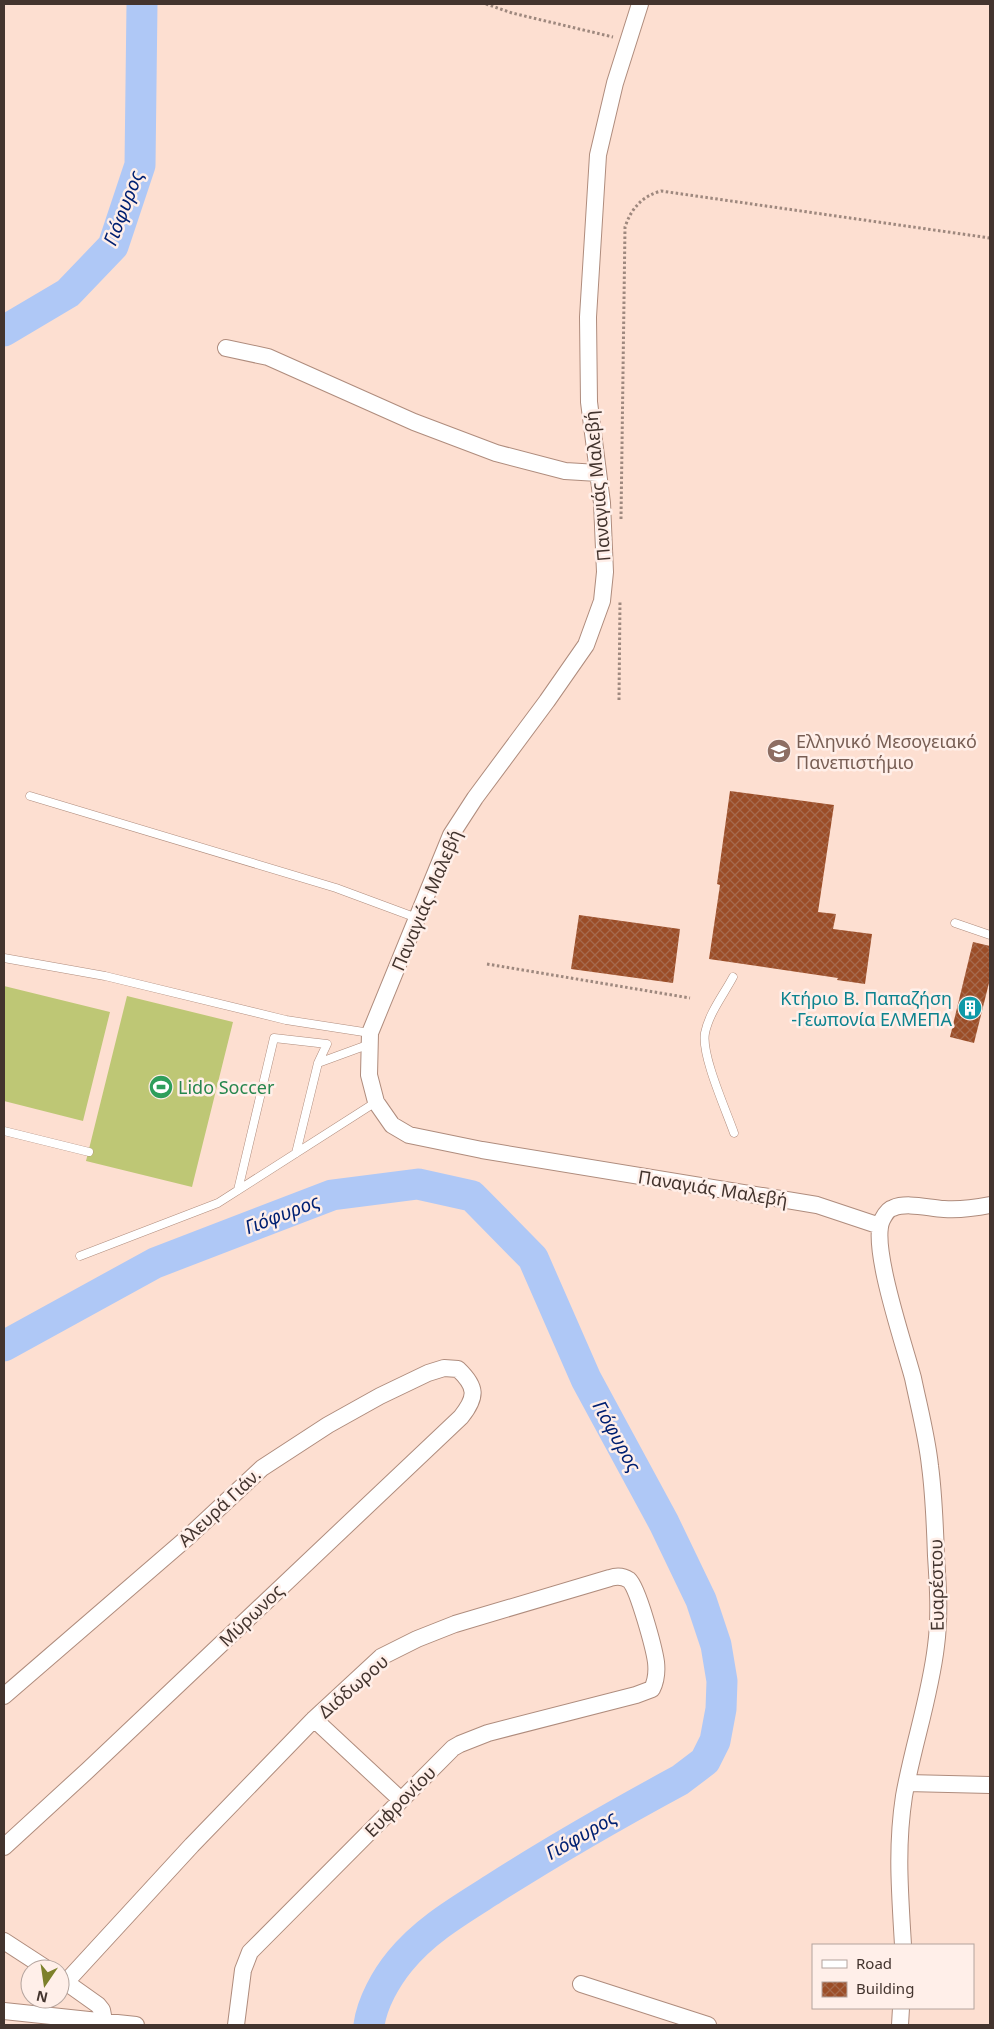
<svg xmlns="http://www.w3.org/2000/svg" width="994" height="2029" font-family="'Noto Sans',sans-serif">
	<defs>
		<pattern id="building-cross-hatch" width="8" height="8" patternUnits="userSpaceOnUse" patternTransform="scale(1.25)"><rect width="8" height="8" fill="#9b4d27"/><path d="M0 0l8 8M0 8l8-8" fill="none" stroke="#a66a4d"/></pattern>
	</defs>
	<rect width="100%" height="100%" fill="#fddfd1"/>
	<path fill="#bec775" d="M4,986L110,1012L83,1121L4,1101Z
		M127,996L233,1022L192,1187L86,1161Z"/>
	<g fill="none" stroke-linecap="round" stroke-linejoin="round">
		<path stroke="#afc8f6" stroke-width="31" d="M4,331L68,293L113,246L140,165L142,4
			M4,1346L155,1263L332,1195L418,1184L472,1196L533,1258L586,1379L664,1523L701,1600L716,1645L722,1681L721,1709L715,1741L705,1761L680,1780C617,1814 554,1850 493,1889C460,1910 425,1930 400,1961C386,1978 372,2003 369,2025"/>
	</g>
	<path fill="url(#building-cross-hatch)" d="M730,791L834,805L818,912L836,914L833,929L872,934L865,984L837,980L838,978L709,959L720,885L717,884Z
		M579,915L680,929L673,983L571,969Z
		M973,942L990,946V979L974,1043L950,1037Z"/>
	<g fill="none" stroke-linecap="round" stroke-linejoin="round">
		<g stroke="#af8c7d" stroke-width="9">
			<path id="lane" d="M30,796L336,888L417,918
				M955,923L990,935
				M4,958L105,976L286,1020L370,1033
				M733,977C724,994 709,1013 705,1033C701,1055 726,1110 734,1133
				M4,1131L89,1152
				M296,1153L318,1063L370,1044
				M238,1190L274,1038L327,1044L318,1063
				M80,1256L218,1203L376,1102"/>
		</g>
		<g stroke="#af8c7d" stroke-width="18">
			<path id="street" d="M640,4L615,83L598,155L588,317L589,402L602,503L605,572L602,601L586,645L547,701L475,798L451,835L370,1033L369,1075L376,1102L392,1125L409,1135L482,1150L817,1205L880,1226
				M226,348L268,357L414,422L496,453L565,471L598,473
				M4,1696L187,1538L262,1468L328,1425L380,1396L428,1373L444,1368L458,1369C477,1387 477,1397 461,1417L88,1770L4,1847
				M314,1719L401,1800
				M907,1783L990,1785
				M4,1941L47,1969
				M903,1945C900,1893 896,1848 904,1796C913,1745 930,1697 936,1646C940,1616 938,1586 936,1556C935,1526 934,1496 930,1466C927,1437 919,1407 913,1378C905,1347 870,1246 882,1220C884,1216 888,1209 893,1208C907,1202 928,1208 944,1209C959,1210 975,1208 990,1205
				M60,1978L98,2005L102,2010L104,2021
				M66,1982L192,1845L314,1719L381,1657L417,1639L455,1624L610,1578C616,1576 623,1576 629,1580C638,1588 654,1648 656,1662C657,1671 656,1681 652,1689L636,1695L488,1733L460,1744L453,1748L250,1952L243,1970L236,2025
				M581,1984L708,2025
				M4,2011L136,2025
				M900,2025L901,2008"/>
		</g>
		<path stroke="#9e887e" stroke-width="3" stroke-dasharray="2.5 2.5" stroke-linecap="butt" d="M486,4L512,13L613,37
			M621,519L625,227C631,209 642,196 661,191L990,238
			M619,700L620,600
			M487,964L690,998"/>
		<use href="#lane" stroke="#fff" stroke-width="8"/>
		<use href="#street" stroke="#fff" stroke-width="16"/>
	</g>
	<defs>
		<g id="university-disc" transform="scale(1.25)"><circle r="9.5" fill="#8d6e63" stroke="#ffefe9"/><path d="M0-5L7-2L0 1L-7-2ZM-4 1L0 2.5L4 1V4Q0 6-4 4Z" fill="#fff"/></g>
		<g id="building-disc" transform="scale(1.25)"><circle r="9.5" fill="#0f9aa8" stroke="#ffefe9"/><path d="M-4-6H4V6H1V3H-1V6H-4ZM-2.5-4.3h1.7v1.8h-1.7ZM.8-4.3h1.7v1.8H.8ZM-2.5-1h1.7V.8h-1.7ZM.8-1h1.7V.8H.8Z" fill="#fff"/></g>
		<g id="stadium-disc" transform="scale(1.25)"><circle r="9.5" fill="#2e9e5b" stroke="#ffefe9"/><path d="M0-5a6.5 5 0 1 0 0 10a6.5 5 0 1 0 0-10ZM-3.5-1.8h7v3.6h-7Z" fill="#fff"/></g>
	</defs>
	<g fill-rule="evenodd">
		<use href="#university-disc" x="779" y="751"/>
		<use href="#building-disc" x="970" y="1008"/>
		<use href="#stadium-disc" x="161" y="1087"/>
	</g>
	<g text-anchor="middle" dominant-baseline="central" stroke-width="5" stroke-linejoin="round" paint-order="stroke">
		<g font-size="18" fill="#43342e" stroke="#ffefe9">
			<text transform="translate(597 486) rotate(-95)">Παναγιάς Μαλεβή</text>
			<text transform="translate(426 900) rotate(-67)">Παναγιάς Μαλεβή</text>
			<text transform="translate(713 1188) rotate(9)">Παναγιάς Μαλεβή</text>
			<text transform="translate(219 1507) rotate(-43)">Αλευρά Γιάν.</text>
			<text transform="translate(936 1585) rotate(-91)">Ευαρέστου</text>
			<text transform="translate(251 1615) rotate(-44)">Μύρωνος</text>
			<text transform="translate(353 1686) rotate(-41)">Διόδωρου</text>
			<text transform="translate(400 1801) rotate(-45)">Ευφρονίου</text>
		</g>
		<g font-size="18" fill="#785e54" stroke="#ffefe9" text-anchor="start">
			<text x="796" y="741">Ελληνικό Μεσογειακό<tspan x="796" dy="21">Πανεπιστήμιο</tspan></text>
		</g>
		<g font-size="18" fill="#0d838f" stroke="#ffefe9" text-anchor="end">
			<text x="952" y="998">Κτήριο Β. Παπαζήση<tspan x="952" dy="21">-Γεωπονία ΕΛΜΕΠΑ</tspan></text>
		</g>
		<g font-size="18" fill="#27864d" stroke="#ffefe9" text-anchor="start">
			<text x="178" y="1087">Lido Soccer</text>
		</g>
		<g font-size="19" font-style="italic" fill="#002072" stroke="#ffefe9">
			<text transform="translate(123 208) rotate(-69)">Γιόφυρος</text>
			<text transform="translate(282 1214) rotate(-21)">Γιόφυρος</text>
			<text transform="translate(617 1436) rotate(61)">Γιόφυρος</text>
			<text transform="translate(581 1835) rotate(-30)">Γιόφυρος</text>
		</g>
	</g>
	<rect width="994" height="2029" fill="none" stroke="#43342e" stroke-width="10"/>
	<rect x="812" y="1944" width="162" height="65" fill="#ffefe9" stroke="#b4a49e"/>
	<rect x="822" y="1960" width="25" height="8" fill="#ffffff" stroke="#b4a49e"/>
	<text x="856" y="1969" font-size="15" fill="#43342e">Road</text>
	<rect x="822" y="1982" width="25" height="15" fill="url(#building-cross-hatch)" stroke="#b4a49e"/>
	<text x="856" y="1994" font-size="15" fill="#43342e">Building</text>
	<g transform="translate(45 1984) rotate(193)"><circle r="24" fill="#ffefe9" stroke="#b4a49e"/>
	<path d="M0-4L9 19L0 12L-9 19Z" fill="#7d812b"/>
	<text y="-8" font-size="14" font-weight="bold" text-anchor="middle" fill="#43342e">N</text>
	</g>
</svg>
